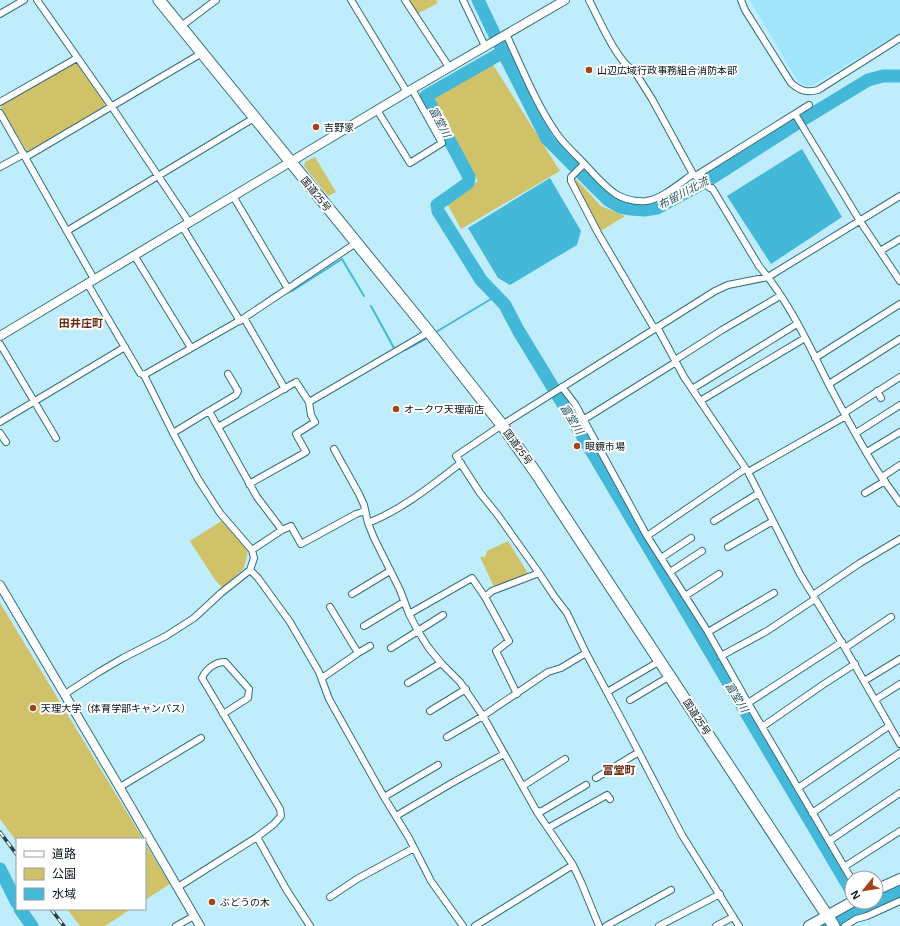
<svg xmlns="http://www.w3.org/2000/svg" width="900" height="926" font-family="Arial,'Noto Sans JP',sans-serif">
	<rect width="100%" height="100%" fill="#bfedfc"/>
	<path fill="#a1e5fb" d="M750,0H900V33L813,85L807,86L801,84L797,80Z"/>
	<path fill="#d0c269" d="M409,0H436L438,3L417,14Z
		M76,62H78L105,102L104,107L29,151L26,150L1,108L2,105Z
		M492,63L560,171L461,229L447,203L478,181L433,97Z
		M315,157L336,192L328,196L304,166L305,162Z
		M575,178L601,206L625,216L599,232L572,181Z
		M223,520L248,551L244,568L223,588L215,580L190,541Z
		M508,541L529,575L495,589L480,557H485L487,551Z
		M0,603L143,839H17V842L0,819Z
		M145,843L170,884L145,900Z
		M67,909H131L105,926H80Z"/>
	<path fill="#44b8d8" d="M802,149L842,217L771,264L727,196Z
		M550,178L581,231L577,245L510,285L498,278L468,228Z"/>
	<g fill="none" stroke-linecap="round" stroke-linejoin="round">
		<path stroke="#44b8d8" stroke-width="2" d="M292,291L342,259L364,296
			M371,306L394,348
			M436,332L496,296
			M405,350L427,338"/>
		<path stroke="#44b8d8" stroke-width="13" d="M478,0L503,52L547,139L608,200L620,207L631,209L644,210L657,208L707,181L799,122L868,80L883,76H900
			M503,52L426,96L469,177L468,183L437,205L438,211L481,280L505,305L518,330L591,450L852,892
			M0,869L17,903
			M876,902L900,891
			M20,909L32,926
			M828,926L861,908L875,902"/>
		<g stroke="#366d7e" stroke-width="8">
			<path id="minor" d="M37,0L112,107L189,222
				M351,0L407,92
				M405,0L449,67
				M463,0L485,46
				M589,0C599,19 617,62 635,72L652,99L693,174L710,188H712L759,266C788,300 808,343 828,383C845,415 862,448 882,478C888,486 894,494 900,503
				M741,0L745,10L791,83C800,91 807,93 818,90L900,38
				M0,14L24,0
				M180,27L216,0
				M506,34C521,66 537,106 557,134C566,147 580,158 590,170C607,188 619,203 646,201C662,199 680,183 693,174
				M0,102L77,58
				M377,110L410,163L442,143L412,89
				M0,113L94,279
				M795,114L860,221L900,281
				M26,157L202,53
				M584,164L571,177V181L598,233L654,328
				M0,167L24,154
				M697,175L809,105
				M233,196L288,289
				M182,226L240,321
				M67,231L254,118
				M880,251L900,239
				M134,255L191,348
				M244,318L285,389
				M657,327L684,377L748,472L800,574L845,648L900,744
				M0,344L56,438
				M815,358L900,304
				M675,360L722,330L780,296
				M144,375L244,318L356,243
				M829,384L900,339
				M562,387L575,404L647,536L708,632L748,703L852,880
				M692,389L797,324
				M877,391L881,398
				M700,401L805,338
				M309,402L429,332
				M209,411L236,395L238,391L228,374
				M844,413L900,377
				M583,420L676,362
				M0,422L125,347
				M218,427L296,382L309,402L311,415L315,422L296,434L306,452L249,484
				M0,433L6,442
				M173,433L209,411L257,497L282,530
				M856,433L900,405
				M334,449L359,494L364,505L368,523L374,538L400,590L409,614L418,631L428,647L441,663L460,682L483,716L537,812L573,865L581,882L599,926
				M867,452L900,432
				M748,472L846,416
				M882,477L900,465
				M865,493L885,481
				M714,521L759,493
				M368,523C403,509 431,486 461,463
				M647,536L745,469
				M728,547L773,521
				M252,550L282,530L291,526L301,544L356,514L365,511
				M661,558L691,538
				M250,570L258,578L290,622L319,672L329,699L384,797L409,838L431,881L463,926
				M670,572L702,551
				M352,594L390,571
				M813,595L860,563L900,539
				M685,596L719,574
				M485,597L492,591L539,573
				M409,614L472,578L485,597L509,641L496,651L517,694
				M364,626L404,602
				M708,632L774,593
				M391,648L443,615
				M845,648L891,617
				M358,653L370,646
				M721,656L767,631L815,599
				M322,678L358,653L330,607
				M864,681L900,659
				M408,683L441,663
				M607,692L660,661
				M65,694L99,672L123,658L166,636L194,618L221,593L250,570L254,558L252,550L220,513L198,479L173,433L144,375L140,373L87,283
				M630,700L670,676
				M875,700L900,684
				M748,703L842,642
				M430,711L466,689
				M762,727L824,684L855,664
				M447,737L483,716L548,672L561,668L586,653
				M596,778L639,752
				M523,786L565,759
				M120,787L201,738
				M798,788L889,726
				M384,797L438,765
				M537,812L542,811L586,785
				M812,813L900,753
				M396,816L452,783L504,754
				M548,828L607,795L610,799
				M257,837L286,889L310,926
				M829,841L900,793
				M844,867L900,831
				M178,887L257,837L274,824L281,816L280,809L202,678C206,669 215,662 225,662L249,689L248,698L223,714
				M330,897L357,879L414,848
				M176,926L194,916
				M475,926L573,865
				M606,926L671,890
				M659,926L720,894
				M716,926L733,917
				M739,926L682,835L623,722L586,653L567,613L554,596L539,573L497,514L480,493L456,456L502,425L715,291L728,285L768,277L900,196
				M845,926L856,919L867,916L900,901"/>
		</g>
		<g stroke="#366d7e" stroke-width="10">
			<path id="tertiary" d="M0,336L407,92L565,0
				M0,585L124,795L200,926"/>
		</g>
		<g stroke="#366d7e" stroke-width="12">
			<path id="primary" d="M876,890L900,879
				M809,926L852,902"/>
		</g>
		<g stroke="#366d7e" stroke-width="13">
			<path id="trunk" d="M159,0L429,332L502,425L536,473L834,926"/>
		</g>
		<use href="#minor" stroke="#fff" stroke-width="6"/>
		<use href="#tertiary" stroke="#fff" stroke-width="8"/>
		<use href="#primary" stroke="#fff" stroke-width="10"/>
		<use href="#trunk" stroke="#fff" stroke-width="11"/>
		<g stroke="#294149" stroke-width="3.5">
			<path id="rail" d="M0,832L17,855
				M51,909L64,926"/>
		</g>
		<use href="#rail" stroke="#fff" stroke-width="2" stroke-dasharray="6" stroke-linecap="butt"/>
	</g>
	<g fill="#a84319" stroke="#fff" stroke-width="1.5">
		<circle cx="589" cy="70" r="4"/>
		<circle cx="316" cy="127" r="4"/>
		<circle cx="396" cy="409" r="4"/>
		<circle cx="577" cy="446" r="4"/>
		<circle cx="33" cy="708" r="4"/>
		<circle cx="212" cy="902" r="4"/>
	</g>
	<g text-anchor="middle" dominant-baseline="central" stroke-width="4" stroke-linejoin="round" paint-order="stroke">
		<g font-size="10" fill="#001218" stroke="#fff" text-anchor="start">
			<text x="597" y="70">山辺広域行政事務組合消防本部</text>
			<text x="324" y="127">吉野家</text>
			<text x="404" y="409">オークワ天理南店</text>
			<text x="585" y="446">眼鏡市場</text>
			<text x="41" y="708">天理大学（体育学部キャンパス）</text>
			<text x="220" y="902">ぶどうの木</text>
		</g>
		<g font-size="10" fill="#001218" stroke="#fff">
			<text transform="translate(316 194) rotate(51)">国道25号</text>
			<text transform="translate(518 447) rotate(54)">国道25号</text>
			<text transform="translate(697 717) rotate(57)">国道25号</text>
		</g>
		<g font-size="11" font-style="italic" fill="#265664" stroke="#fff">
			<text transform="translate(440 122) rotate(62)">富堂川</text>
			<text transform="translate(683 193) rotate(-28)">布留川北流</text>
			<text transform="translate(572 419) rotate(59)">富堂川</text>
			<text transform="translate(737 697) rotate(59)">富堂川</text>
		</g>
		<g font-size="11" font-weight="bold" fill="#6c2b12" stroke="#fff">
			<text x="81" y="323">田井庄町</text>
			<text x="619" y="770">富堂町</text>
		</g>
	</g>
	<rect x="16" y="838" width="130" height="72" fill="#ffffff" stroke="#99a0a3"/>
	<rect x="24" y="851" width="20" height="6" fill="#ffffff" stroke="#99a0a3"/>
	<text x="52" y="858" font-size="12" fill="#001218">道路</text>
	<rect x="24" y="868" width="20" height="12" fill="#d0c269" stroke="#99a0a3"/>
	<text x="52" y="878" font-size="12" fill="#001218">公園</text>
	<rect x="24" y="888" width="20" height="12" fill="#44b8d8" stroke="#99a0a3"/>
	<text x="52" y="898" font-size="12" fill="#001218">水域</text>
	<g transform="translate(864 890) rotate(240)"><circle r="19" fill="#ffffff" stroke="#99a0a3"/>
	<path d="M0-3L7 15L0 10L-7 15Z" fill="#a84319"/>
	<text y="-6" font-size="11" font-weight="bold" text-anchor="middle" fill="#001218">N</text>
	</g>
</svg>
